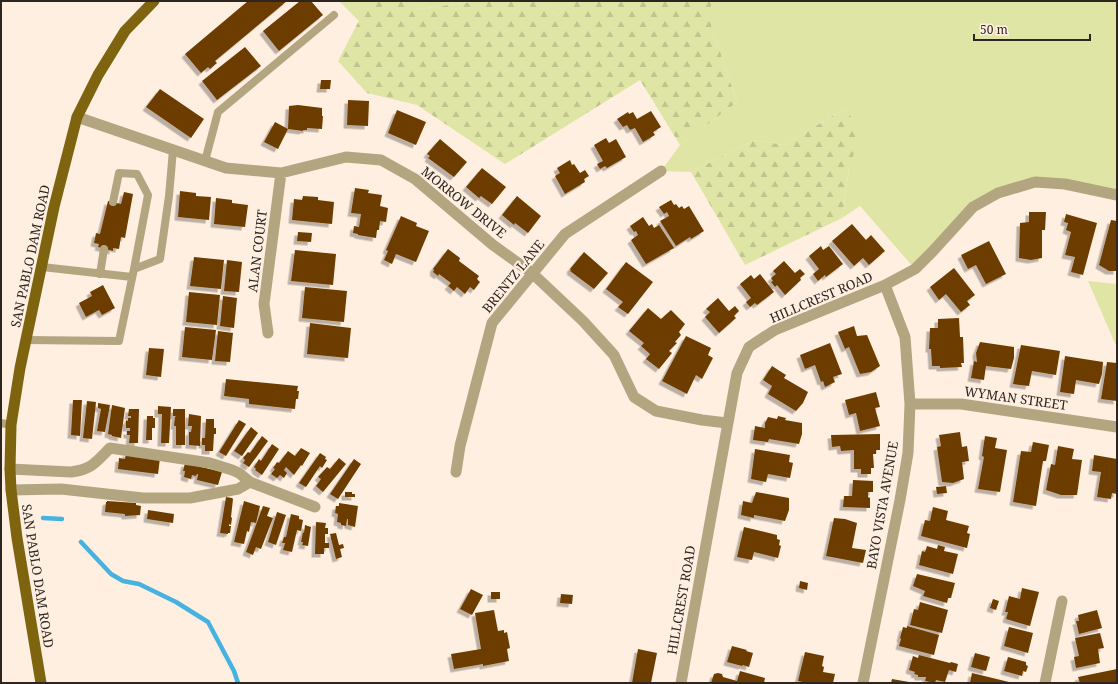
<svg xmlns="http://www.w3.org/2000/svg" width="1118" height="684" font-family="'Noto Serif',serif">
	<defs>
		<pattern id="forest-firs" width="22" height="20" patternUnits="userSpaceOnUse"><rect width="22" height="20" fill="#dfe5a5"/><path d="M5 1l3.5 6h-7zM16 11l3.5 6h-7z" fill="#c0c48e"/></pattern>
		<filter id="shadow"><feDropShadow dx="-3.5" dy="3.5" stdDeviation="0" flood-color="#0004"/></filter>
	</defs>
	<rect width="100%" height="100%" fill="#ffefe1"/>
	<path fill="#dfe5a5" d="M339,1H374L359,21Z
		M410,1H478L419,9Z
		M536,1H571L558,16Z
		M711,1H1117V195L1035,182L973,207L915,269L860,206L842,218L849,168L861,129L844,109L784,145L755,140L691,172L661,171L680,145L737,102L711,25Z
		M1088,281L1117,284V348Z"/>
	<path fill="url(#forest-firs)" d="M372,1H410L419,9L478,1H536L558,16L571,1H711V25L737,102L680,145L640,80L505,164L417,105L367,93L338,61L365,9Z
		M844,109L862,129L849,168L842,218L745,265L691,172L755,140L784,145Z"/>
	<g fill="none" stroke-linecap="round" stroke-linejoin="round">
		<path stroke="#46b2e0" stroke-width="4.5" d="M43,518L62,519
			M81,542L111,574L123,581L139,584L176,602L208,622L234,671L238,683"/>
	</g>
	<path fill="#6d3c00" filter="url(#shadow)" d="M248,1H287L215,61L217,63L210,69L208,67L201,73L185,54Z
		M300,1H311L323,15L279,51L263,31Z
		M245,47L261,66L217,100L202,81Z
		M321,80H331L330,89H320Z
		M160,89L204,119L191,138L146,107Z
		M348,100L369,101L368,126L347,125Z
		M298,105L322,108V116H323L322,129L307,128V130H303V131L288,129L289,106Z
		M397,110L426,122L416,145L388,133Z
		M651,111L661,127L653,132L655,135L643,142L635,128L630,130L627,125L623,127L617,119L628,112L629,114L633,112L637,119Z
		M275,122L288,129L278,149L264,142Z
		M606,138L609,143L616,139L626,157L607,168L605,166L600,169L597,164L603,161L594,145Z
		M440,139L467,162L454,177L428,158L430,156L427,154Z
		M570,160L572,165L574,164L580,173L585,170L589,176L584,179L585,182L565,194L555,176L560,173L557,168Z
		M482,168L506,187L492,204L481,196L479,198L466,187Z
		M355,188L369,190L368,193L382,195L380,206L388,208L386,222L380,221L379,230H377L376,238L358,235V234L353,233L354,226L359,227L361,214L351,213Z
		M180,191L196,193V196L211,197L209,220L178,217Z
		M124,192L133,194L125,238L121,237L119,249L113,248V251L98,247L99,244L94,243L96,233L100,234L108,201L121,204Z
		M303,196L318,197V200L334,202L332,224L292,220L294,199L302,200Z
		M517,196L541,216L528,233L515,223L514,225L502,215Z
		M216,198L232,200V203L248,205L245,227L214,224Z
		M671,200L674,205L676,204L679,208L682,206L684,209L689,206L704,231L691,239L690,237L676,246L660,221L669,216L667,212L664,214L659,207Z
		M1029,212H1046L1045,230H1042V258L1031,260L1019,258L1020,223L1029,222Z
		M1066,214L1097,223L1083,275L1071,272L1075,257L1065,255L1071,232L1066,230L1068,223L1064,222Z
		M401,216L417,223L416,226L429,231L416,262L396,254L392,264L384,260L388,251L386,250Z
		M643,217L649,226L652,224L654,228L659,225L674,248L646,264L631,240L638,235L636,231L634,232L630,226Z
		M1111,220L1117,221V271H1109L1099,265Z
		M852,224L866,240L871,235L885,251L869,265L863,258L854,266L832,241Z
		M298,232L312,233L311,242L297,241Z
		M989,241L1006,274L986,284L976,265L968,269L961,255Z
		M821,246L823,250L829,246L843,264L826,277L825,275L818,281L813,274L819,269L809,256Z
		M448,249L460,258L459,261L479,276L477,279L480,282L474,290L470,287L465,294L457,287L454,291L448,286L451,283L439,274L438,276L433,272L434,270L433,269Z
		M295,250L336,254L333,285L291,281Z
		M584,252L608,273L594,289L570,271L571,270L570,269Z
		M194,257L224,260L221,289L190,286Z
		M227,260L242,262L239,292L224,291Z
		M784,261L795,273L800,269L805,274L800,278L801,280L785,295L777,285L775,287L771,282L773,281L771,278L776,274L773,271Z
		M626,262L653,282L628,314L618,307L623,302L606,289Z
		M954,268L975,295L967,301L970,305L961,312L946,294L939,300L930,287Z
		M760,274L774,292L757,305L755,303L750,307L746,302L751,298L740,284L751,275L754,279Z
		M103,285L115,308L102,315L99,310L86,317L79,303L92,296L90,292Z
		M305,287L347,291L344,322L302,318Z
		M189,292L220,295L217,325L186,322Z
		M223,296L237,298L234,328L220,326Z
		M718,298L729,311L735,306L739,311L734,316L736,318L719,333L705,317L710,312L706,309Z
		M648,308L661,319L671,310L685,324L679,332L681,335L675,342L677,343L669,351L672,353L659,369L646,359L650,354L641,346L644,343L629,331Z
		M959,318L960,337H963L964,363H961L962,367L940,368V366H932L931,349H929L930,328H938V319Z
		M310,323L351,328L348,358L307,354Z
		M854,326L857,336L867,335L880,366L871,372L860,374L849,347L845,349L838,332Z
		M185,327L216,330L212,360L182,357Z
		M218,331L233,333L230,362L215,361Z
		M686,336L711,348L708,355L713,358L702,379L696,375L687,394L662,381Z
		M980,342L1014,347V358L1011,369L986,366L984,380L971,378L974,361L977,362L976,353Z
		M830,343L842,374L833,377L835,382L825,387L823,381L821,382L815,365L805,369L800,355Z
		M1021,345L1060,351L1056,375L1032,371L1029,386L1013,384Z
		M149,348L164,349L161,377L146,375Z
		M1065,356L1103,362L1102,374L1099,384L1076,380L1074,394L1060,392Z
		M1107,362L1117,363V401L1101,399Z
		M772,366L786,375L784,378L808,392L803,403L796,411L768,394L772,386L763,380Z
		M226,379L298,386L297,391H299L298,399H296L295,409L249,404V399L224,396Z
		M876,392L880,407L875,408L880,426L860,431L856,413L849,415L845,400Z
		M73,400H82L80,436L71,435Z
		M87,401L96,402L92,439L83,438Z
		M98,403L110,405L105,432L97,431L101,409L98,408Z
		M112,405L125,408L121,438L112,436V435L108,434Z
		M158,406L171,407L169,443H161L162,414H158Z
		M129,409H139L138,443H129L130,435H127V431H130V428H126V420L128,421V418H131V416H128Z
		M173,409H185V445H176V426H174L175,417L176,416H173Z
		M189,414L201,416L200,446L189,445V432H191L192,426H188Z
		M147,416H153V418H155V428H152V440H146Z
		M778,416L786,418L785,420L802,423V434L799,444L769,439L768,442L753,440L755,426L765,428V423L768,417L777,419Z
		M206,419H214V428H216V434H214L213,451H205V445H202V438H205Z
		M239,420L246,424L226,456L219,452Z
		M251,427L258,433L242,456L234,451Z
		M960,432L962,447L967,446L969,461L962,462L964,479L953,483L942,482L937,447L941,446L939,435Z
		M880,434V450H876V454H873L874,468H871V474H861V469H854V450L841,451L840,446L832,447L831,435Z
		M262,436L268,441L249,467L243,463L245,460L243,458L248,452L250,453Z
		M985,436L997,438L995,448L1007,450L1000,492L978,489L984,457L982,456Z
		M1033,442L1049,445L1046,461H1043L1036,506L1013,502L1021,451L1031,452Z
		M272,444L279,449L262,475L255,470L256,469L254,467L259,459L261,461Z
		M1058,446L1074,449L1072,459L1082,460L1077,495H1061L1046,490L1051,464L1055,465Z
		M301,448L310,453L302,466L301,465L294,475L286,467L284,470L287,473L284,478L280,475L277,478L271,474L275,469L273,468L277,462L279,463L288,451L295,456Z
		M755,449L790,455L789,462L793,463L790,478L768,474L766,482L751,479Z
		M126,453L160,458L158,474L118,469L119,458L125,459Z
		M320,453L326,457L325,459L327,460L322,468L320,466L306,487L299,483Z
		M1094,455L1117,459V494L1112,493L1111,499L1097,497L1101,472L1092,471Z
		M339,458L346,464L323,492L316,486L321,479L318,477L327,467L330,469Z
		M354,459L361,464L338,499L330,494Z
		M185,463L222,472L218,485L197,480L198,474H197L196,476L192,475L191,479L184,477L185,471H183Z
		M853,480L873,481V492H868V497L870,498V508L843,507L844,496H852Z
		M946,486L947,493L937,494L936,487Z
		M345,492H352V494H355V497H345Z
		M756,492L789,498V510L785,521L754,515V518L741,515L743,501L752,503Z
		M226,497L232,498L233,499L231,517L232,518L231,525L229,524V526H231L230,533H228V534L220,533Z
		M107,501L136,503V505L141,506L140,515L125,516V514L105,512L106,502H107Z
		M244,501L260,506L256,523L251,522L249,532L247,531L244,544L234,542Z
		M339,503L358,506L355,527L348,525V519H347L346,526L341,525V523L337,522L338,514L335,513L336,506H339Z
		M263,506L270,508L267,516L273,518L261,549L256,547L253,555L246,552Z
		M933,507L948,511L946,520L969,526L967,533L970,534L967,548L921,536L925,520L930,521Z
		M148,510L174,514L173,523L147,519Z
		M277,512L286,515L276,545L268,542Z
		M291,514L299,516V519L303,520L301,531L297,530L292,552L283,550L285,543H282L284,537H286Z
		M834,518L845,519L857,523L852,548L866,550L863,563L826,556Z
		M316,522L326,523L325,528H328V534H325V543H329V548H324V554H315Z
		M305,525L311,527L308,546L302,545L303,542H301L303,532L304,533Z
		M744,527L777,535V539L780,540L779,545L781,546L778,558L754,552L752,560L737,557Z
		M336,533L339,545L343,544L344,548L340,549L342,557L336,559L330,534Z
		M938,545L945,547L944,551L958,554L953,574L919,565L922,551L925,552L927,546L937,549Z
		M917,574L955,583L951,598H948L947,603L923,596L925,591L913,586Z
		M800,581L808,583L807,590L799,588Z
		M1022,588L1039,592L1030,626L1006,619L1008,612H1005L1009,596L1020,599Z
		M471,589L483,595L472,615L460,609Z
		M491,592H500V599H491Z
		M561,594L573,595L572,604L560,603Z
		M993,599L999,601L996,610L990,608Z
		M920,602L948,610L942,633L910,625L914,609L918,610Z
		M494,610L498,631L504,630V633L507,632L510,648L507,649L509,661L483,666V664L454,669L451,654L481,649L475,613Z
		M1097,610L1102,628L1079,634L1076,621H1079L1078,615Z
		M907,626L939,635L934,655L899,646L901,639L900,638L903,627L907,628Z
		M1009,627L1033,633L1028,653L1004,646Z
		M1100,633L1104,648L1098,649L1100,663L1076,668L1074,657L1079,656L1075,638Z
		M732,646L747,650L746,651L753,653L749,667L743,665L742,666L727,662Z
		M638,649L657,653L651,683H632Z
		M805,652L824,656L822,666L824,667L823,672L835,674L833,683H807L798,681Z
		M975,653L990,657L986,671L971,667Z
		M919,655L950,663L951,662L958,664L956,672L949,670L945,682L936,680L935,683L925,681L926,677H918V675L914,674L915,672L909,670L913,656L918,658Z
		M1008,657L1026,662V665L1028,666L1026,672L1023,671L1022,676L1004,671Z
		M1117,669V683H1080L1078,677Z
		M740,671L765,678L764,683H711L714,674L718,673L722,674L723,677L737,681Z
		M972,673L1009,682V683H970Z
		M892,679L909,682V683H891Z"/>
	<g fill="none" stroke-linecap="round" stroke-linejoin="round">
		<path stroke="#b3a580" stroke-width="8" d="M205,161L218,112L334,15
			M113,202L119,173L137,174L148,195L134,269
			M42,267L132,277
			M100,274L104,249
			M26,340L119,341L134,269L160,259L169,196L173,150
			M1,423L11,425"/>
		<path stroke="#b3a580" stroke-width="11" d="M77,117L226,168L281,173L346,157L381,160L415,179L493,245L532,273L583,321L614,355L634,397L656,411L702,420L727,423
			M268,333L264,304L281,173
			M910,404H961L1117,427
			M10,469L71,472C92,469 95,463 110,448L210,463L232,470L239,473L250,482L315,507
			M456,472L460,446L492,323L565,234L661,171
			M11,490L61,489L143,498H190L238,489L250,482
			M681,683L737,373L749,347L775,330L885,285L915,269L933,251L973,207L998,193L1035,182L1065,184L1117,195
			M863,683L900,500L908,453L910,404L905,337L885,285
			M1045,683L1062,601"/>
		<path stroke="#7f640f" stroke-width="11" d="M41,683L17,538L11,490L10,469L11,425L20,368L54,207L77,117L98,75L125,31L154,1"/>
	</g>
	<g text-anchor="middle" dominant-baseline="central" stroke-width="4" stroke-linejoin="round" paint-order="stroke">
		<g font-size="13" fill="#2d2620" stroke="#ffefe1">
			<text transform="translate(464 202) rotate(39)">MORROW DRIVE</text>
			<text transform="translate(257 251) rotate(-83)">ALAN COURT</text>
			<text transform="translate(30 256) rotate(-78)">SAN PABLO DAM ROAD</text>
			<text transform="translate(513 276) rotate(-51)">BRENTZ LANE</text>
			<text transform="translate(821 297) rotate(-23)">HILLCREST ROAD</text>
			<text transform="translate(1016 398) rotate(8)">WYMAN STREET</text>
			<text transform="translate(882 505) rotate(-80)">BAYO VISTA AVENUE</text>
			<text transform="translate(38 576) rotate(81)">SAN PABLO DAM ROAD</text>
			<text transform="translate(681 600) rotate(-80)">HILLCREST ROAD</text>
		</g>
	</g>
	<rect width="1118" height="684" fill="none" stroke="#2d2620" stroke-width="4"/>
	<path d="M974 34v6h116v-6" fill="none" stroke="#2d2620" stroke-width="2"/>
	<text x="980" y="34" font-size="12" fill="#2d2620" stroke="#ffefe1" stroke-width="3" paint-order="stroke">50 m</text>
</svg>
